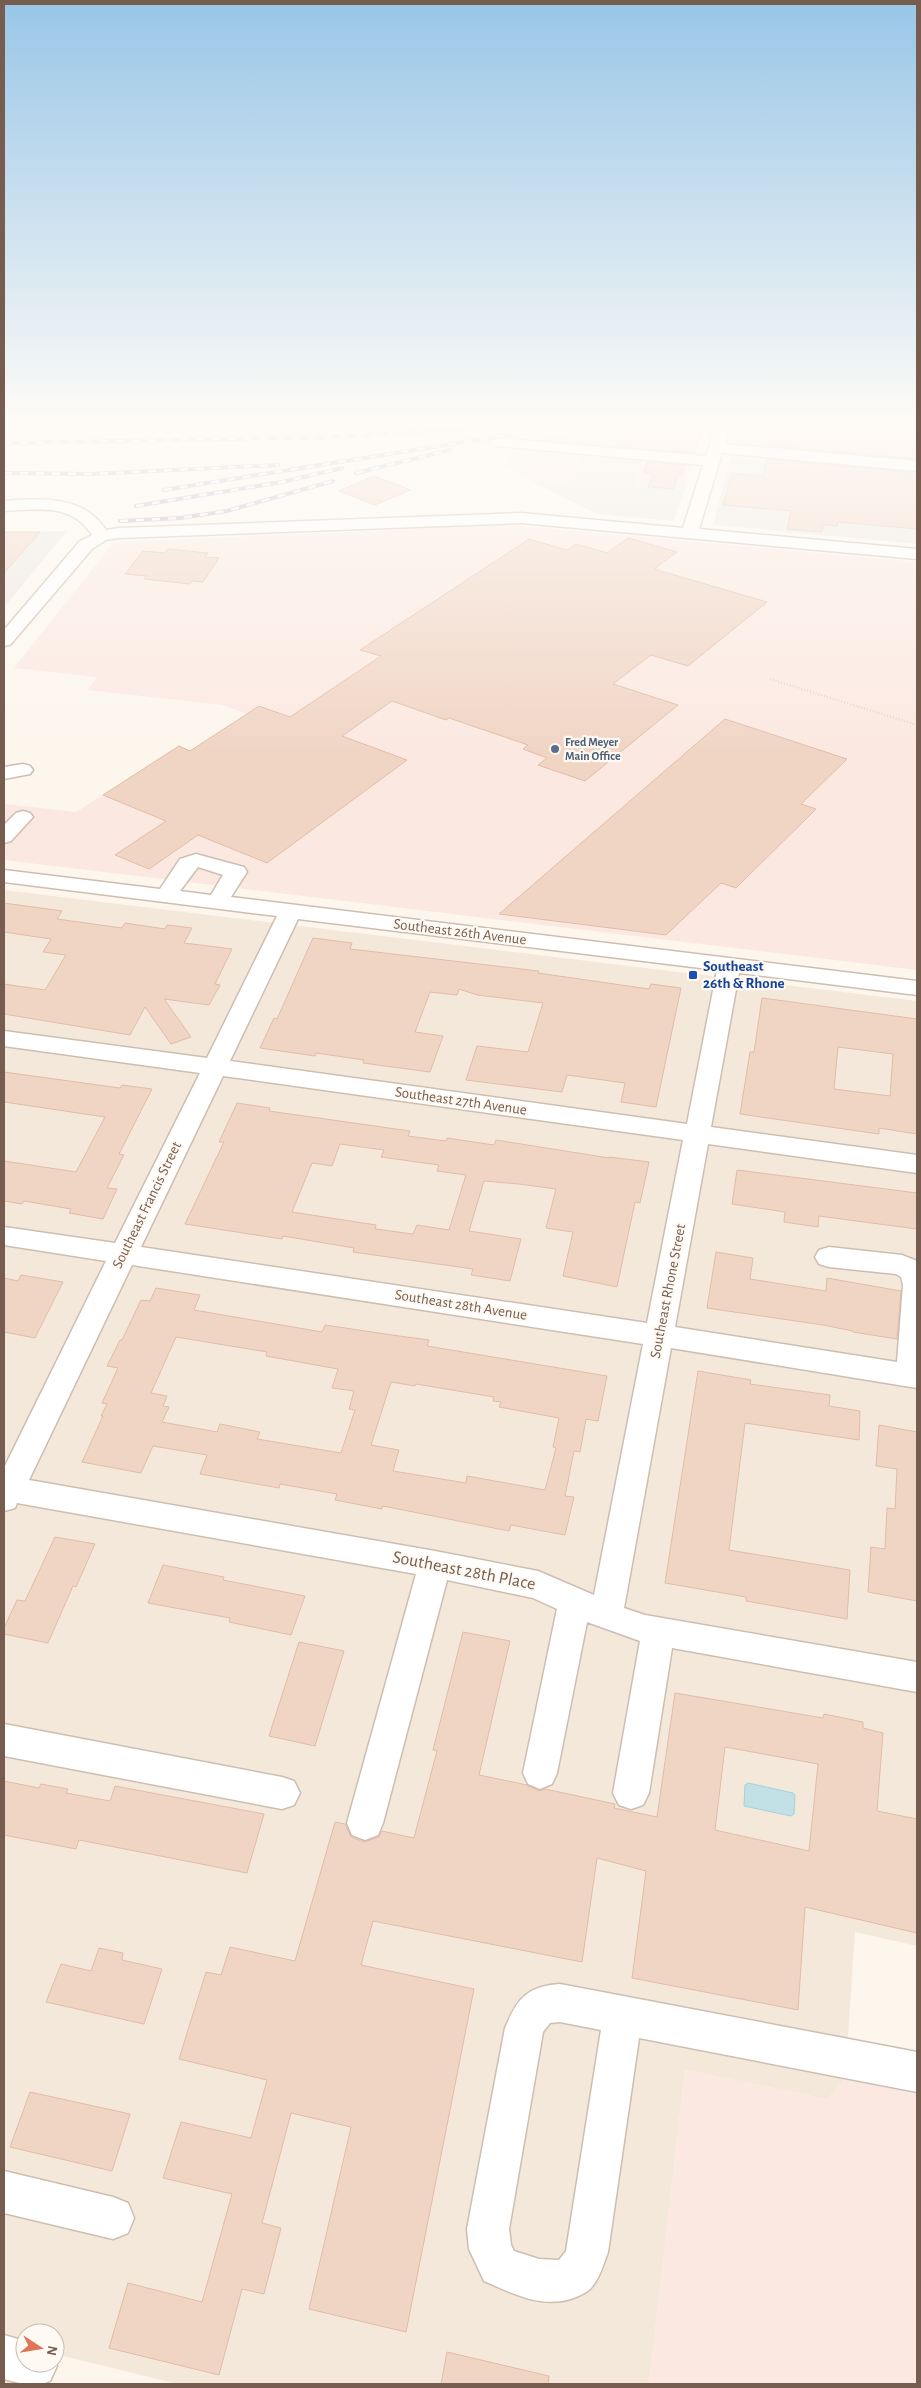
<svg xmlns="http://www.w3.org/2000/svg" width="921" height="2388" font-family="'Alegreya Sans',sans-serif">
	<rect width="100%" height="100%" fill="#fcf6ed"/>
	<path fill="#f4e8db" d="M513,449L583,454L569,483L530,480L504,466Z
		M643,460L692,464L684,491L633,486Z
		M4,890L917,1001V1946L855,1932L845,2079L827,2099L685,2070L649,2384H178L55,2354V2333H25V2363H51L44,2384H4Z"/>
	<path fill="#fbe9e1" d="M512,525L917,562V970L4,860V804L76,812L179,746L190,751L247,714L223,705L88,690L97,677L14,668L114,542Z
		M685,2070L827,2099L845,2079L917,2094V2384H649Z"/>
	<path fill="#ece6e1" d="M706,418L694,456L522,441L627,425Z
		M742,418H917V458L735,443Z
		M583,454L643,460L634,486L684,491L674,521L597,514L530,480L569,483Z
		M731,457L917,474V544L713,525Z
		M67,531L4,607V532Z"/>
	<path fill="#c1e1e6" stroke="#a8d1d7" d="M748,1783L793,1793L795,1795L794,1814L791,1816L744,1806L745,1785Z"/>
	<path fill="#f0d5c5" stroke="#e2bca6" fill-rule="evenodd" d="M777,418H835L917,425V459L770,446Z
		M657,427L702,431L695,453L619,447L626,428L656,430Z
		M767,459L917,473V529L838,522L837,526L823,525L822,532L787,529L791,511L723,505L732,473L763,476Z
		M647,462L685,465L682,476H678L674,489L648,487L653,474L643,473Z
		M373,476L399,485L410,490L375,505L339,491Z
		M4,532H40L4,573Z
		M628,538L677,552L654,569L767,602L688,666L651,655L613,684L678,705L585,781L538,765L547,758L523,749L528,745L449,718L446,720L392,701L342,736L407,760L267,863L198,835L149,869L115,855L166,821L103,795L179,746L190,751L259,706L290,717L381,656L360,650L529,539L567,550L576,544L607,553Z
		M168,549L208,553L205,557L219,558L203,582L192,581L190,584L144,579L147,576L125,574L143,551L165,553Z
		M725,719L847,759L801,804L816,809L736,888L721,883L666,935L499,914Z
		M4,903L62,911L57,919L122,928L125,923L165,929L167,925L192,928L184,943L232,949L215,984L220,985L209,1005L164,999L191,1037L171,1044L145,1007L130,1035L4,1014V984L45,990L66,955L43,952L51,939L4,932Z
		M313,938L352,943L350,949L539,971L538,973L649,989L651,984L681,988L656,1107L621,1102L625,1083L567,1075L562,1092L466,1080L477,1046L528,1052L543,1003L477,995L459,989L457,995L430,992L415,1032L443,1036L430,1072L363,1063L364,1060L316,1053L315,1056L260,1048L274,1018L277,1019Z
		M762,998L917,1019V1134L879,1128V1134L740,1114L750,1052H754ZM838,1047L893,1054L890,1096L834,1089Z
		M4,1072L120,1088L122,1085L152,1089L119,1154L124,1155L107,1188L117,1189L103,1219L69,1213L71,1209L24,1201L22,1204L4,1201V1161L76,1172L105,1117L4,1102Z
		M237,1103L270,1108L269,1111L410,1131L408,1136L446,1141L447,1138L494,1145L496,1140L609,1158V1157L649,1162L640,1203L635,1202L617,1287L563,1276L573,1232L546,1228L556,1189L519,1184L484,1181L469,1231L521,1239L510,1281L471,1275L473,1269L353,1252L354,1248L283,1236L282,1239L185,1224L224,1142H219ZM340,1144L384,1150L381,1157L439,1165L437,1171L466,1175L449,1230L417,1225L413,1234L375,1229L376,1225L292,1212L312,1163L332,1166Z
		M737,1170L917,1193V1229L819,1216L818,1227L784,1222L785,1212L732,1204Z
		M716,1252L753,1258L750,1279L826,1291L827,1278L901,1291L897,1339L853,1332V1331L823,1325L707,1308Z
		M21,1275L63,1282L35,1338L4,1332V1278L18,1281Z
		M156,1288L200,1295L194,1310L322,1332L325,1325L392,1335L429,1340L427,1346L607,1376L598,1421L586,1419L580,1452L574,1451L565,1496L574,1497L565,1535L511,1525L509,1531L383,1506L382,1509L335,1500L337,1494L280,1484L279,1488L200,1474L207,1455L153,1446L141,1473L82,1462L103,1416H101L107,1404L102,1403L118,1368L107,1366L120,1340H122L141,1300L150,1301ZM176,1337L267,1352L266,1356L338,1369L332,1388L354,1391L349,1409L355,1410L341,1453L257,1439L260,1432L220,1424L217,1432L162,1422L169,1407L163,1406L167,1396L151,1393ZM391,1382L415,1386L416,1384L494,1397L493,1401L501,1402L499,1407L559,1418L553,1447L556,1448L545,1490L467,1476L466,1483L393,1471L399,1450L371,1445Z
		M698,1371L751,1380L750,1384L830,1395L829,1406L860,1411L859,1440L745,1423L729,1550L850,1570L847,1619L746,1601V1597L665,1583Z
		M879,1425L917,1432V1601L868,1592L871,1547L885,1549L887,1508L895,1509L897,1469L876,1466Z
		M55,1537L95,1544L76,1587L73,1586L48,1643L4,1634V1628L17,1600L25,1601Z
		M163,1565L224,1577L223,1580L305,1596L291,1635L229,1622L230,1618L148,1603Z
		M463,1632L510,1641L479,1775L527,1785L539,1791L545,1789L615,1804L614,1808L657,1817L675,1693L823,1718L824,1714L863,1722V1728L883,1733L877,1811L917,1819V1933L805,1907L798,2010L632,1978L646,1871L597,1858L582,1962L373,1921L361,1965L474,1989L406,2332L309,2309L351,2127L291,2113L262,2223L281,2228L264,2294L242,2289L219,2375L109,2348L128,2283L202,2302L232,2194L163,2178L181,2122L251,2138L267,2080L179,2059L206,1972L221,1975L230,1947L295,1961L335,1822L345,1824L351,1837L364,1842L379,1837L382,1831L414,1838L437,1751L433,1750ZM725,1747L818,1764L809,1851L715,1830Z
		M299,1642L344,1651L315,1746L269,1736Z
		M4,1781L39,1788L41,1784L68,1789L66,1793L110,1801L115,1786L264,1814L247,1873L79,1840L76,1849L4,1835Z
		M99,1948L123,1953L122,1960L162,1969L144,2024L46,2002L61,1964L91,1971Z
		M30,2092L130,2114L112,2171L10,2147Z
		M447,2352L549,2376L548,2384H441Z"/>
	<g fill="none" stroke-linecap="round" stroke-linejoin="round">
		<g stroke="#cebeb1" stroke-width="3">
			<path id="minor" d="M718,418L732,419L725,444L917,461V471L722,453L699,529L917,549V559L521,523L119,538L106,540L92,549L10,645L4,646V630L80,541L92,535C72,503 37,509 4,511V501C41,498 83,495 106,530L119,528L521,513L683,528L703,465L496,446L489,442L496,438L706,456Z
				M23,764L30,766L33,770L30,774L4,779V767Z
				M23,811L30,813L33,817L11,841L4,843V825L16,813Z
				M196,854L244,867L247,872L231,897L917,981V995L739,973L711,1127L917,1155V1173L708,1144L675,1327L897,1362L903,1285L901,1277L896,1274L829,1267L819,1264L815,1257L819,1250L829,1247L902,1255L917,1261V1388L671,1348L624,1608L645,1615L917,1662V1692L672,1648L649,1793L643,1805L631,1809L619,1805L613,1793L640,1641L587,1622L557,1773L552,1784L540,1789L528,1784L523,1773L557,1609L533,1598L447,1580L383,1823L378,1835L365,1840L352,1835L347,1823L416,1574L17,1503L15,1508L4,1511V1468L106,1261L4,1245V1227L115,1243L200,1073L4,1046V1031L207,1058L277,916L4,882V870L160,889L180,859ZM198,867L223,875L211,895L180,891ZM298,919L717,970L687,1124L230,1061ZM223,1076L683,1140L647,1323L141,1247ZM132,1265L643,1344L594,1595L538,1571L435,1551L29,1480Z
				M4,1724L282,1777L294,1781L300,1793L294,1805L282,1809L4,1756Z
				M560,1984L917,2052V2092L639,2038L608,2252C604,2262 601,2275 594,2284C590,2291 583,2294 576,2297C544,2310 514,2294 484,2281L469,2249L467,2229L505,2028C517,1999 527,1986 560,1984ZM560,2022L601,2030L566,2251L559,2260L539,2259L514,2251L511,2245L509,2229L543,2032L550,2023Z
				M4,2171L113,2197L128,2203L134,2218L128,2233L113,2239L4,2213Z
				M4,2335L25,2341V2363L55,2361L57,2366L50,2381C35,2388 19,2383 4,2379Z"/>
		</g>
		<path stroke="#d6b9a8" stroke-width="2" stroke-dasharray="0.5 2.5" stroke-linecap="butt" d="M435,458L461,450L475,453
			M770,679L917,725"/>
		<use href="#minor" fill="#fff" fill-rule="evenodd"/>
		<g stroke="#b9aac7" stroke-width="4">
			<path id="rail" d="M4,443L332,437L660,418
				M4,473L91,474L278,465
				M356,473L450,450
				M164,490L514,434
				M136,506L282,482L342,468
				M120,521L180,518L227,511L333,481"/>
		</g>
		<use href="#rail" stroke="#fefaf3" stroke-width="2.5" stroke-dasharray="8" stroke-linecap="butt"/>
	</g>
	<linearGradient id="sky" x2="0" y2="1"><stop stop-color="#98c6e7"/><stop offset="0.56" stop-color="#fefbf7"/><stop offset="1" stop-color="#fefbf7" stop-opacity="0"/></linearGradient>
	<rect width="921" height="752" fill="url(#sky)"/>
	<circle fill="#5c6f8a" stroke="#fefaf3" stroke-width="2" cx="555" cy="749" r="5"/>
	<rect fill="#1a4fb4" stroke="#fefaf3" stroke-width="2" x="688" y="970" width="10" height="10" rx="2.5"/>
	<g text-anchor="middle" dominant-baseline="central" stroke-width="4.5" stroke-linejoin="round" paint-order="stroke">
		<g font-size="12" font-weight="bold" fill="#4e5e75" stroke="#fefaf3" text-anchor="start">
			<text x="565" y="742">Fred Meyer<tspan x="565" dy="14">Main Office</tspan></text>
		</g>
		<g font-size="15" fill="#775d4f" stroke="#fefaf3">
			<text transform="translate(460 932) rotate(7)">Southeast 26th Avenue</text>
			<text transform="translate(461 1101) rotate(8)">Southeast 27th Avenue</text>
			<text transform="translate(147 1205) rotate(-64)">Southeast Francis Street</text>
			<text transform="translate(668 1291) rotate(-79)">Southeast Rhone Street</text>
			<text transform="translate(461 1305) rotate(9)">Southeast 28th Avenue</text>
		</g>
		<g font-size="15" font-weight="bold" fill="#164399" stroke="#fefaf3" text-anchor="start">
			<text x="703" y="966">Southeast<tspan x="703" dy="17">26th &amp; Rhone</tspan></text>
		</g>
		<g font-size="18" fill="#775d4f" stroke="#fefaf3">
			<text transform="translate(464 1571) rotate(11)">Southeast 28th Place</text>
		</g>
	</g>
	<rect width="921" height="2388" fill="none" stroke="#775d4f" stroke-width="10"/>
	<g transform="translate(40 2348) rotate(102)"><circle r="24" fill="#fefaf3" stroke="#c8bbb1"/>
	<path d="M0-4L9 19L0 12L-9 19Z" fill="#df7459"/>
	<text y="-8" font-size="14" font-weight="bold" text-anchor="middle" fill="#775d4f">N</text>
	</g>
</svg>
